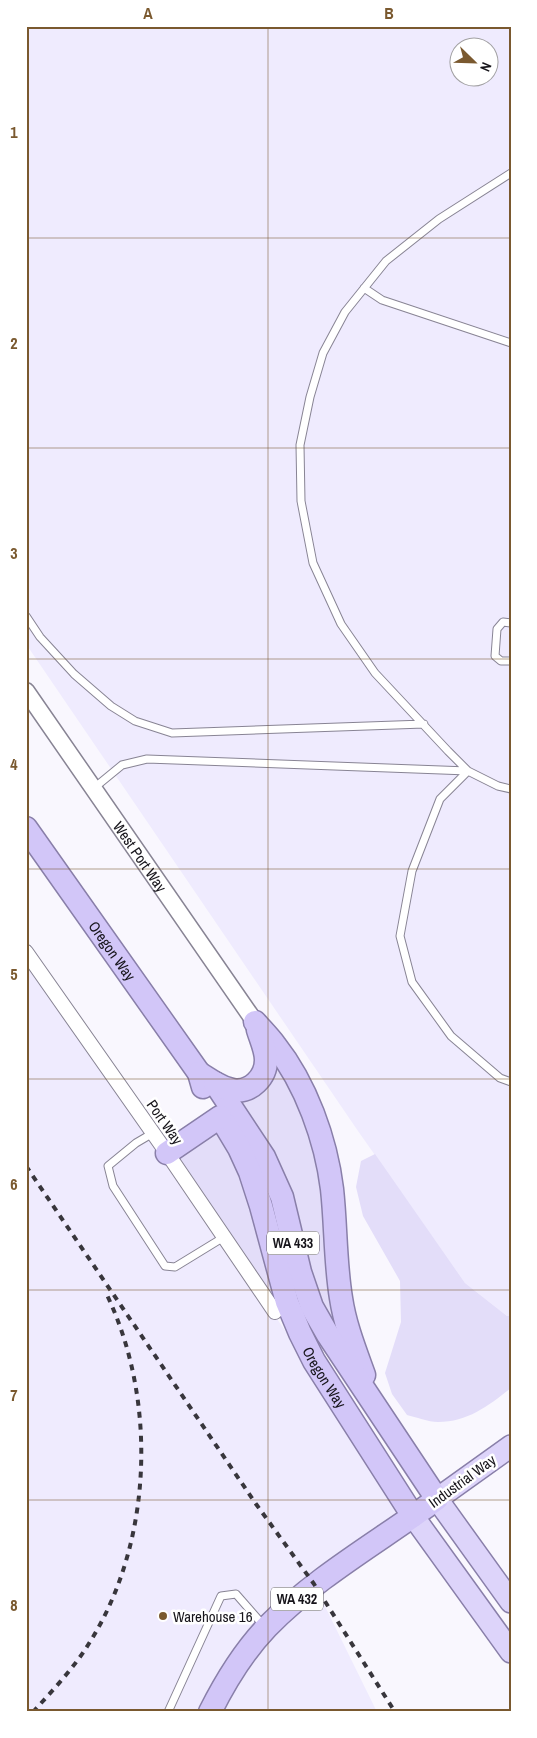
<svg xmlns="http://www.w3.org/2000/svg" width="537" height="1738" font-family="'Archivo Narrow',sans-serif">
	<rect width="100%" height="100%" fill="#f9f7fe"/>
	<path fill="#efebfe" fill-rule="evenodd" d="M26,26H511V1316H507L465,1283L358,1131L26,644ZM460,48H490V78H460Z
		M26,955L413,1516L314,1584L377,1712H26Z"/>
	<path fill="#e3ddf9" d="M264,1048L307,1099L346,1320L328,1335L232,1090L247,1089Z
		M220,1117L287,1302L275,1312L167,1153Z
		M375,1154L465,1283L507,1316H511V1388C488,1406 468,1422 438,1422C428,1422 416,1417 407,1415L392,1394L385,1373L401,1322L400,1281L363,1216L356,1187L361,1161Z"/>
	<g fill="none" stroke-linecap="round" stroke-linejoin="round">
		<g stroke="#888494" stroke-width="9">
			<path id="service" d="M511,173L439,219L386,261L345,312L323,353L310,397L300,445L301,501L313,563L341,624L375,673L448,751L468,771L498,786L511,789
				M364,288L382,300L511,343
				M26,616L40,637L74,674L111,706L135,721L172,733L424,724
				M511,623L503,622L497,629L495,656L501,661H511
				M468,771L440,799L412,871L400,936L412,982L451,1036L500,1078L511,1082
				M94,788L122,765L147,759L468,771
				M153,1133L136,1143L108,1166L113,1186L165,1266L175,1267L224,1237
				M168,1712L221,1596L236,1594L264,1626"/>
		</g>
		<g stroke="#888494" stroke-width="16">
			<path id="minor" d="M26,952L167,1153L275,1312"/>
		</g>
		<g stroke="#888494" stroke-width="19">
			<g id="tertiary">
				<path id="s1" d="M26,691L255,1022"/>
			</g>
		</g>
		<g stroke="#897fa9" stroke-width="24">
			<path id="primary" d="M511,1446L437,1499L511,1602
				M413,1516L511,1652"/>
		</g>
		<g stroke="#897fa9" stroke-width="25">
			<g id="trunk">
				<path id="s2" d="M26,828L199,1073L203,1087"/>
				<path d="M255,1022C262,1030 269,1037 275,1045C306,1084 326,1140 332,1189C336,1225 335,1262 341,1298C345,1325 355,1350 364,1375"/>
				<path d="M199,1073L215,1083L264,1157L282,1197L300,1272L312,1307L328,1335L437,1499C380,1541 317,1576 267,1627C244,1651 225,1682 210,1712"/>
				<path d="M215,1083C220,1086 227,1089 233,1090C251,1093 266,1077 266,1060C266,1050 261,1040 258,1030"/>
				<path id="s3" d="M224,1123L239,1148L250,1172L261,1206L287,1302L300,1333L314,1361L413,1516"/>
				<path d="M167,1153L220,1117"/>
			</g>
		</g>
		<use href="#service" stroke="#fff" stroke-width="7"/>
		<use href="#minor" stroke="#fff" stroke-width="14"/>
		<use href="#tertiary" stroke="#fff" stroke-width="16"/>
		<use href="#primary" stroke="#ddd4fa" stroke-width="21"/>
		<use href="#trunk" stroke="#d2c6f8" stroke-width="22"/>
		<path stroke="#38363c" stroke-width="4" stroke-dasharray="6 6" stroke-linecap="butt" d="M26,1166L256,1504L314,1584L395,1712
			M33,1712C52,1691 73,1669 88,1645C153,1544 158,1400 106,1293"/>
	</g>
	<path fill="none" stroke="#7a592f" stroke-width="1" stroke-opacity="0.55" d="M268,26V1712M26,238H511M26,448H511M26,659H511M26,869H511M26,1079H511M26,1290H511M26,1500H511"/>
	<circle fill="#7a592f" stroke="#fff" stroke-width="2" cx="163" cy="1616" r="5"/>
	<g text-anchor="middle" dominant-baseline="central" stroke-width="5" stroke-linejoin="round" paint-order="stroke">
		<g fill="#fff" stroke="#5c5a5f" stroke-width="1">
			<rect x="267" y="1231.5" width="52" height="23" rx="4"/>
			<rect x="271" y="1587.5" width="52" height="23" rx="4"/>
		</g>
		<g font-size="14" font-weight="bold" fill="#16141a">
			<text x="293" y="1243">WA 433</text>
			<text x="297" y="1599">WA 432</text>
		</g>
		<g font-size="15" fill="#16141a" stroke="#fff">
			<text stroke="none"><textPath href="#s1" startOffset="201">West Port Way</textPath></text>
			<text stroke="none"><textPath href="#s2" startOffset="150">Oregon Way</textPath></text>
			<text transform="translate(165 1122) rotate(55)">Port Way</text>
			<text stroke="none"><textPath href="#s3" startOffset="275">Oregon Way</textPath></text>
			<text transform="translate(462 1481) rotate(-36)">Industrial Way</text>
		</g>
		<g font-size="15" fill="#16141a" stroke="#fff" text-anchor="start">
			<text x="173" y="1616">Warehouse 16</text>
		</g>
	</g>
	<rect width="537" height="1738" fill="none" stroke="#ffffff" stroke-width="55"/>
	<g transform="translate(474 62) rotate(113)"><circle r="24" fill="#ffffff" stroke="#a2a1a3"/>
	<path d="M0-4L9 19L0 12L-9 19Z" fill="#7a592f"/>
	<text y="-8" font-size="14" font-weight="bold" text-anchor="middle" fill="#16141a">N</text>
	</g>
	<rect x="28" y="28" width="482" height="1682" fill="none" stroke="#7a592f" stroke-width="2"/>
	<g font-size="16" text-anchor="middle" font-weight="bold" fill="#7a592f">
		<text x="148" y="19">A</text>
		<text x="389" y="19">B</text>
		<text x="14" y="138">1</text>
		<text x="14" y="349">2</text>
		<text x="14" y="559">3</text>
		<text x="14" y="770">4</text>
		<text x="14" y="980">5</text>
		<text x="14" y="1190">6</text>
		<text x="14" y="1401">7</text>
		<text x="14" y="1611">8</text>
	</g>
</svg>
